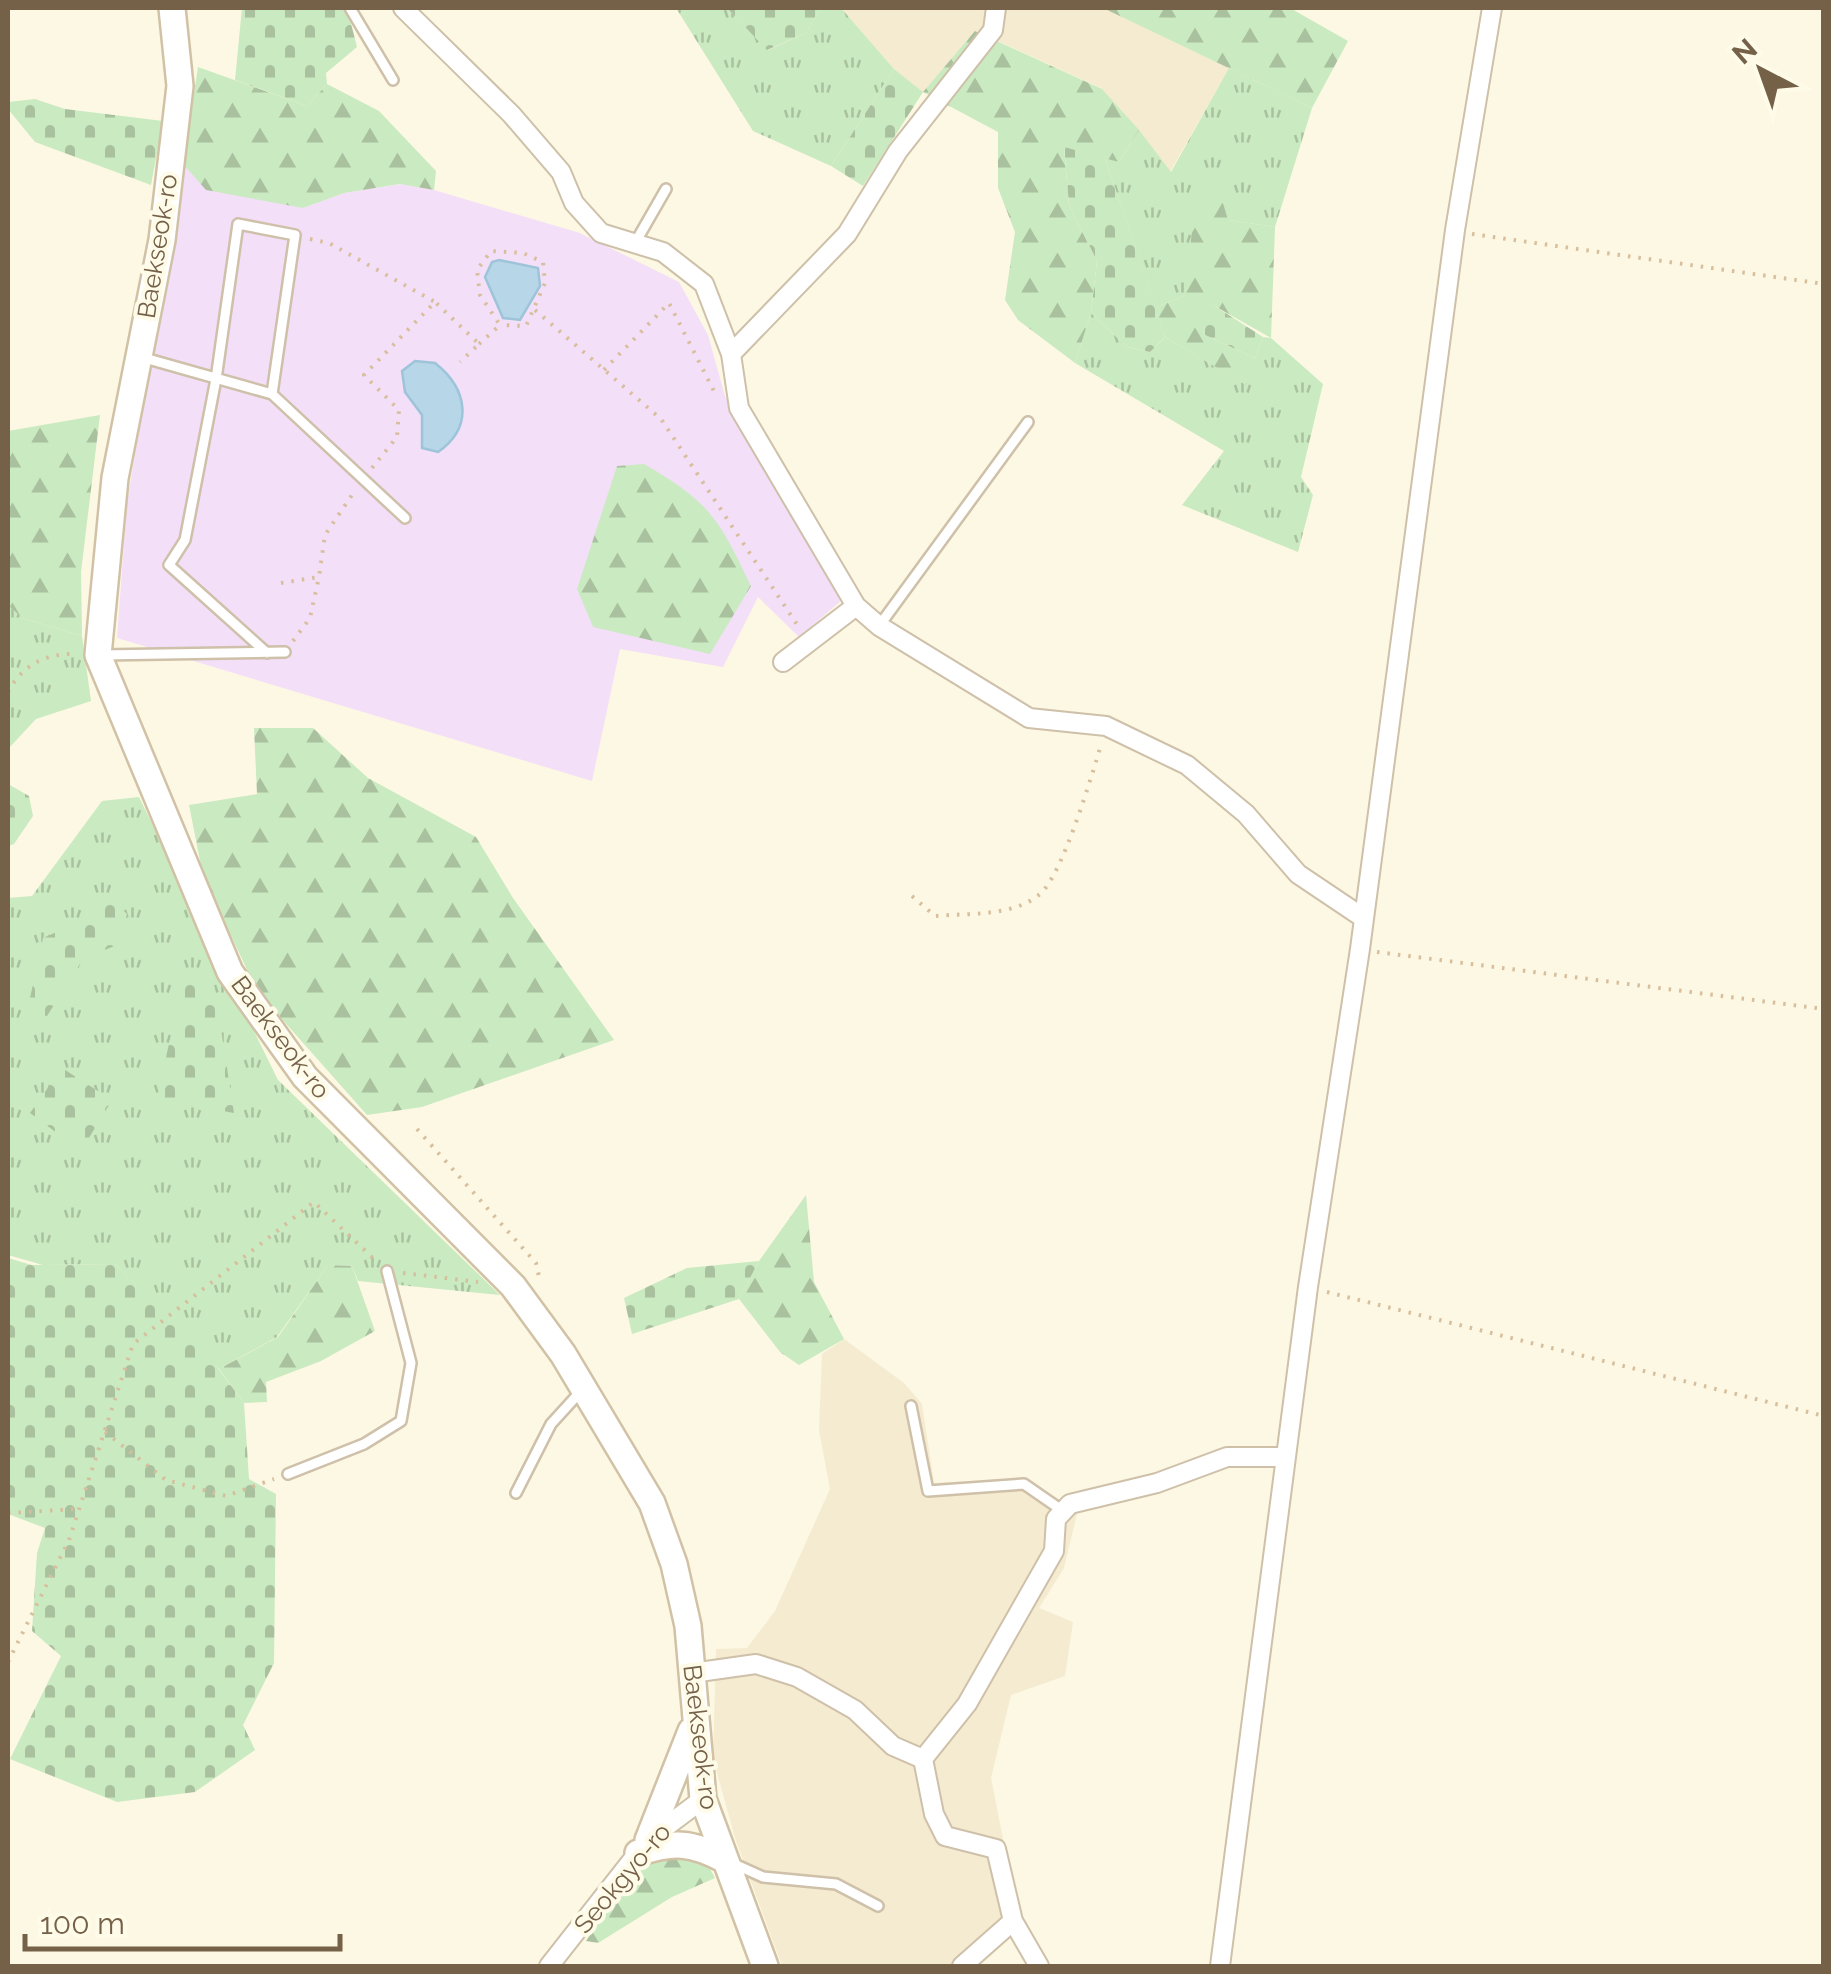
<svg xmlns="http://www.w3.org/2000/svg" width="1831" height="1974" font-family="Raleway,sans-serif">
	<defs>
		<pattern id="grass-tufts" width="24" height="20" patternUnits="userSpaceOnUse" patternTransform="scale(2.5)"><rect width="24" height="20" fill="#caeac1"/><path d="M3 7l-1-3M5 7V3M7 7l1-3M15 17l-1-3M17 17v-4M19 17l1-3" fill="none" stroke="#a9c19f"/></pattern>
		<pattern id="forest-firs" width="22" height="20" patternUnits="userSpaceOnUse" patternTransform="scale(2.5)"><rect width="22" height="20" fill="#caeac1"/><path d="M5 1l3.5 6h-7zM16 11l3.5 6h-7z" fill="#a9c19f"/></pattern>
		<pattern id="cemetery-stones" width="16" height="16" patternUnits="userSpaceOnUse" patternTransform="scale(2.5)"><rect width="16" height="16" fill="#caeac1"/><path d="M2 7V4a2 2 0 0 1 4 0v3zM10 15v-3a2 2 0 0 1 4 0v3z" fill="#a9c19f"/></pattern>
	</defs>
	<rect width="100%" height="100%" fill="#fdf8e3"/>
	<path fill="#f4ebd1" d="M841,8H1103L1229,68L1170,172L1101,88L976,31L923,92L894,69Z
		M844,1339L904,1383L922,1404L934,1483L1021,1478L1077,1514L1064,1568L1039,1608L1073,1622L1065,1676L1011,1695L991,1778L1016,1905L970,1966H782L735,1838L713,1758L716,1649L747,1648L775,1611L830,1489L819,1430L822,1354Z"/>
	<path fill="#f4dff9" d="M183,164L303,208L344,193L401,184L434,190L580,233L679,282L708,335L725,396L842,600L799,637L758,597L723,667L620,649L592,781L117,638L127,503Z"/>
	<path fill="url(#grass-tufts)" d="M676,8H727L768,50L806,33L821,8H841L894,69L831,166L753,131Z
		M1229,68L1312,108L1275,227L1228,220L1185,295L1155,308L1105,158L1119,162L1139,130L1171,172Z
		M1091,313L1127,347L1150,352L1165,337L1245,384L1263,337L1271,338L1323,384L1301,477L1313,495L1298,552L1182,505L1224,451L1075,363Z
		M8,605L22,618L82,636L91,701L36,719L8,749Z
		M139,797L278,1080L500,1295L358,1281L352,1266L328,1265L277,1337L219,1369L115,1264L43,1265L8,1255V898L32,896L102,801Z"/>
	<path fill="url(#forest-firs)" d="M1103,8H1290L1348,41L1312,108Z
		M975,31L1102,89L1139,130L1119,162L1064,148L1069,205L1097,261L1091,313L1075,363L1018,320L1005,300L1015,232L998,188V132L923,92Z
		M198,67L307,106L327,84L379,111L436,171L434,190L400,184L344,193L303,208L206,190L183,164Z
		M1196,194L1223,203L1228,220L1275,227L1271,338L1211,304L1203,334L1255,358L1246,385L1165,337L1155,308L1185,295Z
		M100,415L81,572L82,636L22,618L8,605V431Z
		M644,464C710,502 719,519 751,586L710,654L593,627L577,589L617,466Z
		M254,728H313L368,778L476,837L513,898L614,1040L422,1107L367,1115L257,991L203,876L189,805L257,794Z
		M806,1195L814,1282L844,1339L799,1365L780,1352L739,1299L759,1261Z
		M328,1265L352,1266L375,1331L321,1361L266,1382L267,1402L244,1403L219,1369L278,1337Z
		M682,1849L706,1861L715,1878L672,1897L598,1943L586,1941L640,1859Z"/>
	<path fill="url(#cemetery-stones)" d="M242,8H347L357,47L326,73L327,84L307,106L235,80Z
		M727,8H821L806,33L767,50Z
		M894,69L923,92L863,186L831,166Z
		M35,99L65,109L163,121L151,185L35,142L8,109V102Z
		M1064,147L1105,158L1165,337L1150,352L1127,347L1091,313L1097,261L1069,205Z
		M1210,303L1263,337L1255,358L1203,334Z
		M8,784L29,796L33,816L14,844L8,846Z
		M105,893L127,914L119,944L83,959L47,1016L27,1012L43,938L84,920Z
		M213,978L234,1113L157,1099L182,984Z
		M62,1068L112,1100L81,1151L30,1113Z
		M8,1258L32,1265L115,1264L211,1359L244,1403L249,1479L276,1494L274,1663L243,1725L255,1750L195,1792L117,1802L10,1759L61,1656L32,1631L37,1553L45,1528L8,1514Z
		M759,1261L739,1299L632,1334L624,1298L687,1268Z"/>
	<path fill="#b7d6e7" stroke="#9dc4d9" stroke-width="2.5" d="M499,260L538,268L540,286L520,320L503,318L485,277L492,262Z
		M415,361L435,363C468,389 474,427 438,452L422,448V415L405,392L402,371Z"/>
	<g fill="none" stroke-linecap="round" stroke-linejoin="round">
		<g stroke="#cec0a9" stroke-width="14">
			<path id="lane" d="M350,8L393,80
				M635,243L666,189
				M141,357L272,394L405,518
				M879,626L1028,422
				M267,653L169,565L185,540L216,379L238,224L295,235L272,394
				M101,655L285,652
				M911,1406L928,1491L1024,1484L1063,1511
				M288,1474L364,1444L401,1421L411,1363L387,1271
				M516,1493L551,1424L582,1390
				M732,1863L763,1877L836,1884L878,1906"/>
		</g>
		<g stroke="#cec0a9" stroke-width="22">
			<path id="street" d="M403,8L511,114L561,172L574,203L601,233L663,252L704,284L731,354L739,408L856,606L879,626L1029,718L1106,726L1187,765L1246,814L1298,874L1362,917
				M731,354L847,234L898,151L993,30L996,8
				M783,662L856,606
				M692,1673L756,1664L797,1677L855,1710L893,1746L923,1759L967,1704L1054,1551L1056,1519L1070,1504L1157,1483L1227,1457H1286
				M923,1759L934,1814L945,1836L996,1849L1013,1921L1039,1966
				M549,1966L648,1840L703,1799
				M962,1966L1013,1921
				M1220,1966L1308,1287L1360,949L1455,230L1492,8"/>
		</g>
		<g stroke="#d1c2a6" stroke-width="30">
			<path id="secondary" d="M172,8L180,86L162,240L115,478L98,655L230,972L305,1077L513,1286L563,1354L652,1503L674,1564L688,1626L703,1799L765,1966
				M648,1840L691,1731
				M638,1853C673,1841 692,1842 725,1860"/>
		</g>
		<path stroke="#d7bf9d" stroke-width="4" stroke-dasharray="2.5 8" stroke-linecap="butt" d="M1472,234L1824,284
			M310,239L329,243L435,302
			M535,310L661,419L798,626
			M479,344L500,325L480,295L477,270L491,251L523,253L543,262L545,283L526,326L500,325
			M604,370L669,303L717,397
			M372,468L397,437L399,410L364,375L435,302L479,344L460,362
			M281,583L319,577L325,535L354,492
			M293,641L310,618L319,577
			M8,692C22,665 46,653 76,654
			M912,896L935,916C968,913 1013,917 1040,894C1062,876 1092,775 1101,745
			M1377,952L1824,1009
			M417,1129L536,1263L540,1281
			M403,1273L478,1282
			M1327,1292L1824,1416
			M105,1432L166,1480L226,1496L274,1479
			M8,1513L77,1509
			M8,1662L69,1540L133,1344L314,1202L377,1262"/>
		<use href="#lane" stroke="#fff" stroke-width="9"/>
		<use href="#street" stroke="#fff" stroke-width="18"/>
		<use href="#secondary" stroke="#fff" stroke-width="25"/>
	</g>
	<g text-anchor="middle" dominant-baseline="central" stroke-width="8" stroke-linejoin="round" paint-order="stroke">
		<g font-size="25" fill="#756148" stroke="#fffbe9">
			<text transform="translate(157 246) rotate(-81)">Baekseok-ro</text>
			<text transform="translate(281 1037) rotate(53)">Baekseok-ro</text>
			<text transform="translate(701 1737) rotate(83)">Baekseok-ro</text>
			<text transform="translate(622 1878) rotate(-50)">Seokgyo-ro</text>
		</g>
	</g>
	<rect width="1831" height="1974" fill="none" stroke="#756148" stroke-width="20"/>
	<g transform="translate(1761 70) rotate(319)" stroke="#fffbe9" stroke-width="8" paint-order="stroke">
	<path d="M0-8L18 38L0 25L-18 38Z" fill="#756148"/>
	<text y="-15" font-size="28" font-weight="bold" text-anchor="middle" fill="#756148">N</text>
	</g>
	<path d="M25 1934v15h315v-15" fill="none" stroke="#756148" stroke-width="5"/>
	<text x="40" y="1934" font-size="30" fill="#756148" stroke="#fffbe9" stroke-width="8" paint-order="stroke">100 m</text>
</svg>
